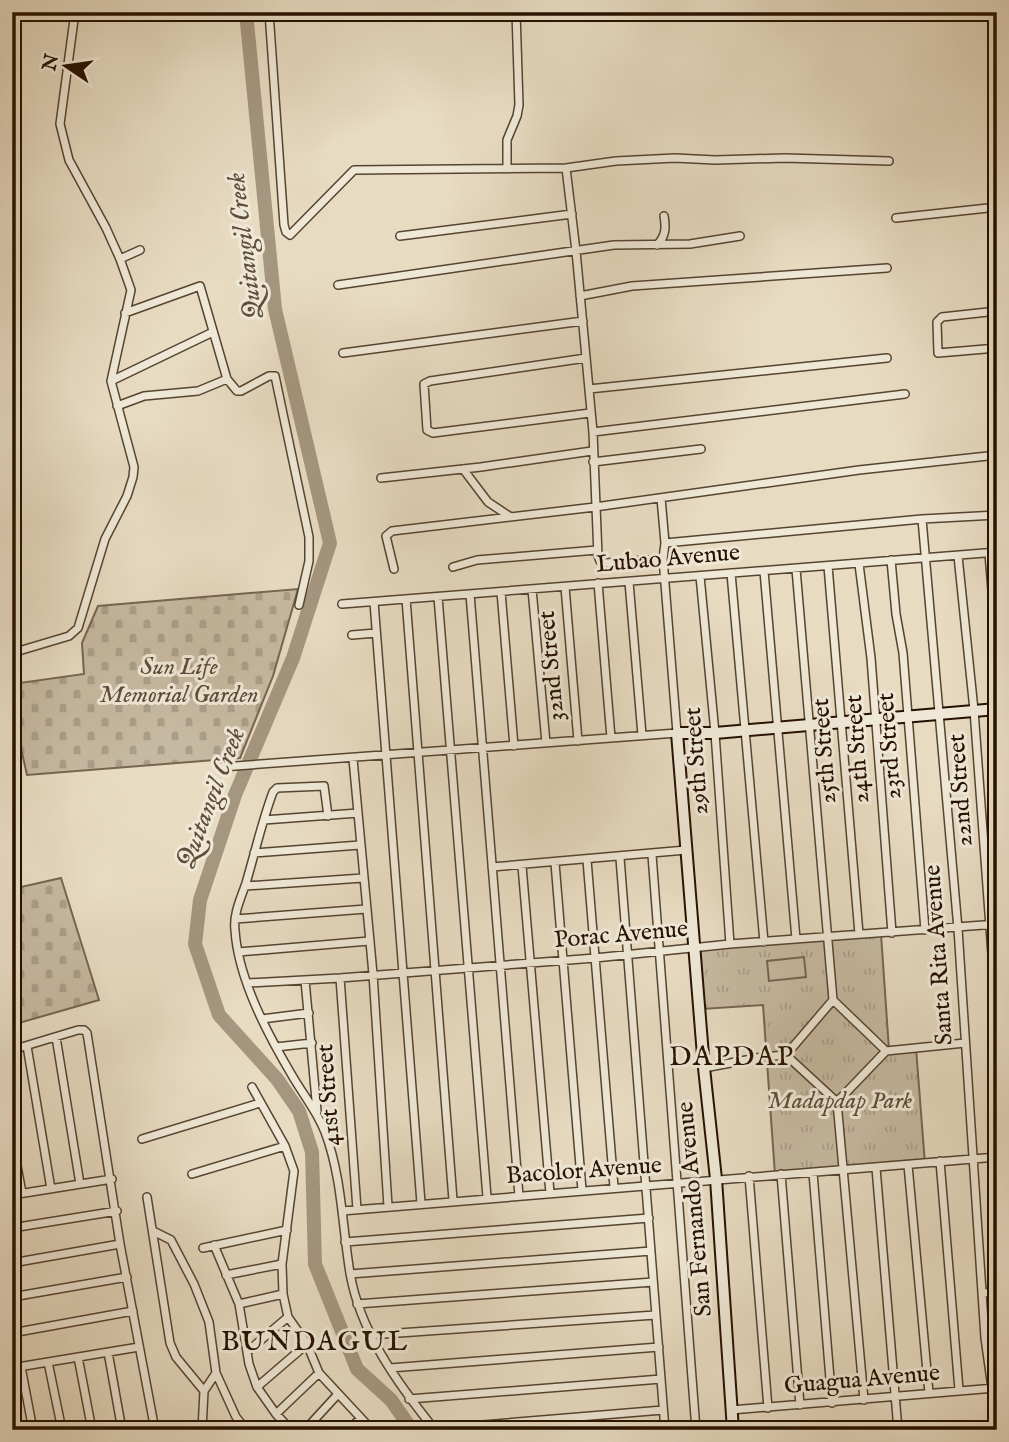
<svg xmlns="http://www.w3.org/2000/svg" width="1009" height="1442" font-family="'IM FELL English',serif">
	<defs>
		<pattern id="cemetery-stones" width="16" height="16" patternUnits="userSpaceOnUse" patternTransform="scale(1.75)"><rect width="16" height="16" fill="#c6b9a1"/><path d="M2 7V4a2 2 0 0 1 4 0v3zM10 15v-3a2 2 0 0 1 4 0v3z" fill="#aa9e89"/></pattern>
		<pattern id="park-tufts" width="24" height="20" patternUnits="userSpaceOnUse" patternTransform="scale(1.75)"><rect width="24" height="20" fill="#c6b9a1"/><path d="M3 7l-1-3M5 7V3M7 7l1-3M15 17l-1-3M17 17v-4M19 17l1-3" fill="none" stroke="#aa9e89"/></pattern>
	</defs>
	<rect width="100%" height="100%" fill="#e7dbc2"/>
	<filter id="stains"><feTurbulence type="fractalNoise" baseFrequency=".00286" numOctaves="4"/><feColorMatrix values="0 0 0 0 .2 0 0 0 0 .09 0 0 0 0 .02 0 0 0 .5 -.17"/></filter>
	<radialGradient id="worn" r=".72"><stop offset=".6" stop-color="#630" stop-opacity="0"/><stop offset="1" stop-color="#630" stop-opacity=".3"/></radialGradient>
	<path fill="url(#cemetery-stones)" stroke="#766550" stroke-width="2" d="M298,589L273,676L240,758L27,775L18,735L12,729V684L84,674L82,643L98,606Z
		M61,878L99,1000L12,1025V889Z"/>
	<path fill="url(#park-tufts)" stroke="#766550" stroke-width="2" d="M881,934L889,1050L916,1048L925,1164L775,1175L763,1005L702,1009L697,948Z"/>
	<path fill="#c6b9a1" stroke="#766550" stroke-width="2" d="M804,957L806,977L769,981L767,961Z
		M997,1294V1328L987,1329L984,1295Z"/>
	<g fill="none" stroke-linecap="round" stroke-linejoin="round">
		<path stroke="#a59680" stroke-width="14" d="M246,12L275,309L330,543L293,658L235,795L200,900L195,944L219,1015L277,1079L299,1111L312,1152L315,1264L357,1369L391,1400L412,1430"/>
		<g stroke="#564430" stroke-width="10">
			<path id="minor" d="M269,12L284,225L286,232L290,235L354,170L566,168L616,161L675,158L715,160L785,158L889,161
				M566,168L576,251L593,432L598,556L600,561L605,563L663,559
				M507,169V140L517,116L519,105L516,12
				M896,218L997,207
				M400,236L572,214
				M657,245C666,236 666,227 664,216
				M120,259L140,250
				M338,285L614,245L690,244L740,236
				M580,296L632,286L887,268
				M997,311L942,317L937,322L938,353L997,348
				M343,353L583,321
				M586,358L430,381L424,384L427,430L433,433L590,413
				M227,379L237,391H241L269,376H275L309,537V561L299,605
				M111,381L213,332
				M589,389L887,358
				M117,406L144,396L198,391L227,379L200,286L125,313
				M593,432L905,394
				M593,462L701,449
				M463,469L488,502L509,516
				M381,478L481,467L592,451
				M922,519L958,929L985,1338L992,1388
				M665,543L922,519L997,515
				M989,553L997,651
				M958,556L974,710L997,1022
				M891,560L896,614L903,653L925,930
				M859,564L871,658L892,933
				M828,566L859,934
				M453,567L477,560L597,550
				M394,569L386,536L392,531L595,507L859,470L997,455
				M796,569L833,1000L886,1051L837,1102
				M764,571L796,939
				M731,573L764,942
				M700,576L715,733L730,944
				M629,582L642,735
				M598,583L611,738
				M565,587L578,741
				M532,589L546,743
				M501,592L514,746
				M470,594L519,1196
				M438,597L487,1197
				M406,599L453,1200
				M374,602L421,1203
				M342,604L997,552
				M352,635L376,633
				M12,653L69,636L78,628L105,539L127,496L133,477L134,467L111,381L131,290L120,259L106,228L69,160L60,124L75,12
				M353,759L373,974L388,1206
				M222,767L677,733L663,559L665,543L661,498
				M328,816L324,786L277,788L273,792C262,821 255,853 246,883C241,898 233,914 235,930C238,979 268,1035 293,1077C304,1096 317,1111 325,1132C342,1177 342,1225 350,1273C360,1332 398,1384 435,1430
				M264,820L358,813
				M254,853L360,845
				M652,855L696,1430
				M620,858L665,1430
				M587,860L614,1187
				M555,863L582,1190
				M522,866L550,1193
				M492,867L686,850
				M245,886L363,878
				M235,919L366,909
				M238,952L369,941
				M340,978L357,1209
				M305,980L317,1111
				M248,983L340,978L595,958L730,944L997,924
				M833,1000L786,1055L837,1102L864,1400
				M262,1019L309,1013
				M56,1037L80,1184
				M27,1046L51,1189
				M276,1047L312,1043
				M12,1050L78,1030H84L87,1033L120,1244L155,1430
				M886,1051L965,1043
				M704,1068L762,1057L786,1055
				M252,1087L285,1146L294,1171L282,1264L283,1294L288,1317L307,1344L319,1373L372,1430
				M12,1139L22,1193
				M142,1139L260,1103
				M940,1161L959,1390
				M908,1165L929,1393
				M876,1168L898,1430
				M813,1173L832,1403
				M192,1174L285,1146
				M781,1174L800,1405
				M749,1176L768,1408
				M12,1195L112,1179
				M147,1197L170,1343L176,1357L204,1391L202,1430
				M342,1211L997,1157
				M12,1228L117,1211
				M153,1231L171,1240L194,1284L209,1322L216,1373L236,1417L246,1430
				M345,1242L649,1218
				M214,1245L239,1304L249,1364L257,1387L276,1414L291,1430
				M203,1248L287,1230
				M12,1263L120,1244
				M350,1274L651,1251
				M226,1275L282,1264
				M983,1293L997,1292
				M12,1297L127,1277
				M239,1304L283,1294
				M357,1304L653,1282
				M12,1333L133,1311
				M370,1335L655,1315
				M248,1351L288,1317
				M108,1352L122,1430
				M78,1357L92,1430
				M48,1362L62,1430
				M21,1367L33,1430
				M12,1368L139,1347
				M390,1368L659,1347
				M257,1387L307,1344
				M204,1391L216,1373
				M409,1399L661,1379
				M731,1410L995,1388
				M276,1414L319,1373
				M434,1429L663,1410
				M305,1430L338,1394
				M348,1430L360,1419"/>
		</g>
		<g stroke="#261100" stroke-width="14">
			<path id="secondary" d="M733,1430L716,1179L704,1068L677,733H715L997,709"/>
		</g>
		<use href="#minor" stroke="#efe8d7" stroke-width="7"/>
		<use href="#secondary" stroke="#efe8d7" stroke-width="10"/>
	</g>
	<g text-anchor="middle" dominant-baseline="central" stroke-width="6" stroke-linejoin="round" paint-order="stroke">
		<g font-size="24" fill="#261100" stroke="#efe8d7">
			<text transform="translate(668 559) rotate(-5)">Lubao Avenue</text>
			<text transform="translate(552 666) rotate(-95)">32nd Street</text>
			<text transform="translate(890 746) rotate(-94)">23rd Street</text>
			<text transform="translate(858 749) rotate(-94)">24th Street</text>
			<text transform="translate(825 751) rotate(-94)">25th Street</text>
			<text transform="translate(697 761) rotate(-94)">29th Street</text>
			<text transform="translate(961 790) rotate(-94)">22nd Street</text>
			<text transform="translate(621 935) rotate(-5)">Porac Avenue</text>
			<text transform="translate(939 955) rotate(-94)">Santa Rita Avenue</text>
			<text transform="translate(329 1095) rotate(-94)">41st Street</text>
			<text transform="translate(584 1171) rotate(-4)">Bacolor Avenue</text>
			<text transform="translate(695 1209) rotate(-95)">San Fernando Avenue</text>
			<text transform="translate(862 1380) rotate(-5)">Guagua Avenue</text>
		</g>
		<g font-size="24" font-style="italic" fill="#5e4c38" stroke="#efe8d7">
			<text x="179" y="667">Sun Life<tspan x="179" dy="28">Memorial Garden</tspan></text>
			<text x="840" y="1101">Madapdap Park</text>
		</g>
		<g font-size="26" font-style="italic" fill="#5f4d3a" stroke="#efe8d7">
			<text transform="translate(245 246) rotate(-97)">Quitangil Creek</text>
			<text transform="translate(211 798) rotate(-69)">Quitangil Creek</text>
		</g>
		<g font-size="28" letter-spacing="2" fill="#261100" stroke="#efe8d7">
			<text x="732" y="1057">DAPDAP</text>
			<text x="315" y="1342">BUNDAGUL</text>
		</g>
	</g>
	<rect width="1009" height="1442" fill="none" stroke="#e7dbc2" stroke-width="42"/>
	<rect x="14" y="14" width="981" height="1414" fill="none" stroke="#261100" stroke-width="3.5"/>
	<rect x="21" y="21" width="967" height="1400" fill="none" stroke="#261100" stroke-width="2"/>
	<g transform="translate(66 66) rotate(283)" stroke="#efe8d7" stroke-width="5" paint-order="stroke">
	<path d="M0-5L12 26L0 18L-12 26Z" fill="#261100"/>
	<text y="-10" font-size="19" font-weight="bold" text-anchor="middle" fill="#261100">N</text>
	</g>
	<rect width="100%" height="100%" filter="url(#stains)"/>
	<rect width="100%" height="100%" fill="url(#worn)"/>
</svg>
